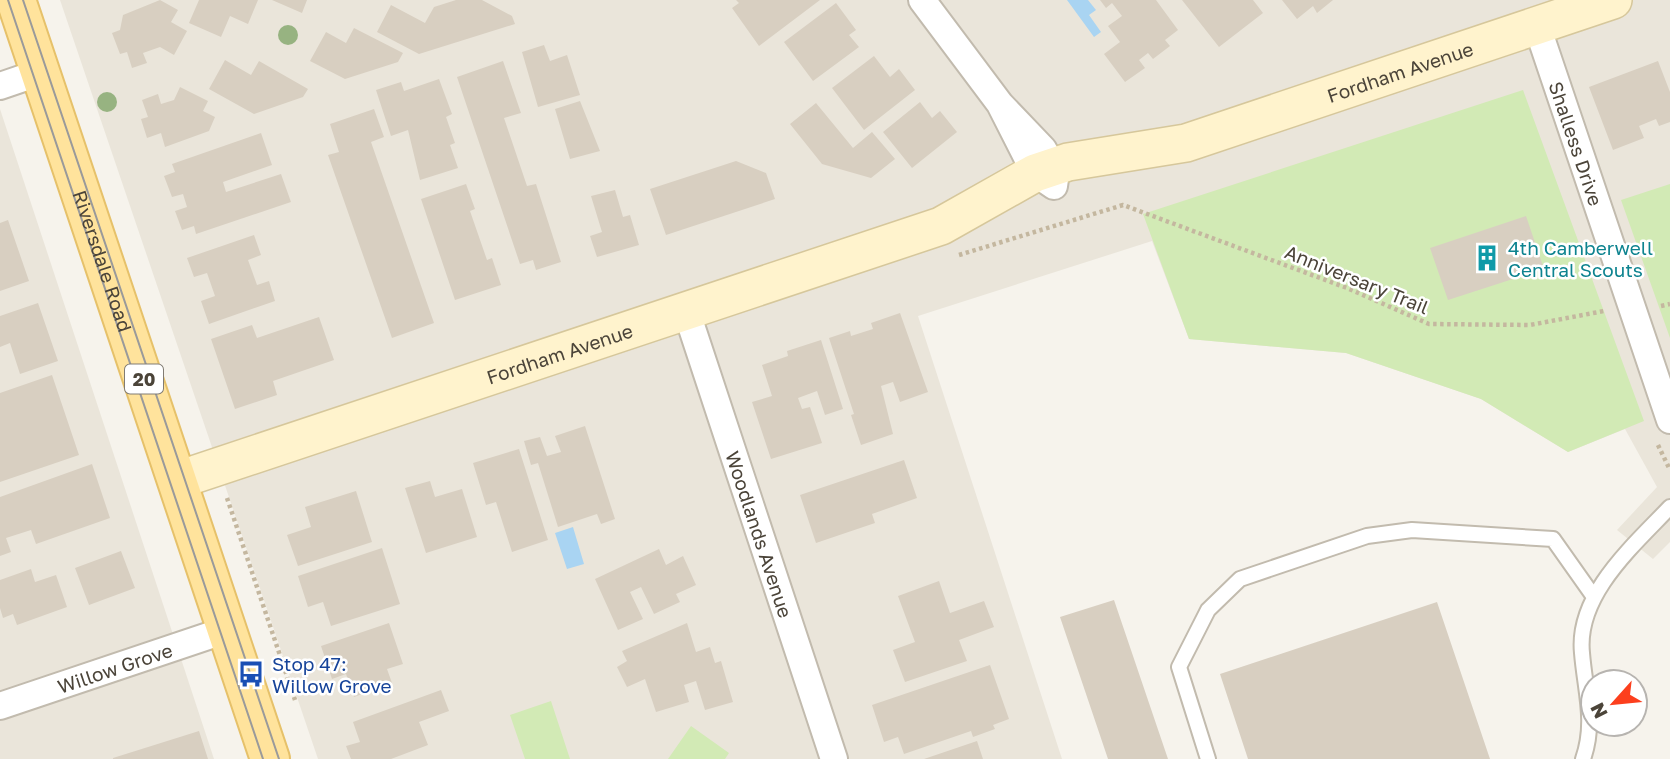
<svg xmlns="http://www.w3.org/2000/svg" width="1670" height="759" font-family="'Golos Text',sans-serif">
	<rect width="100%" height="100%" fill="#f6f3ec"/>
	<path fill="#eae5da" d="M60,0H1670V542L1653,559L1617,530L1657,487L1625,429L1568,452L1481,399L1346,353L1189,339L1152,241L918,316L1062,759H318Z
		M0,109L214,759H0Z"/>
	<path fill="#d2eab5" d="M1523,90L1644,421L1568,452L1481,399L1346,353L1189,339L1143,214Z
		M1670,184V338L1621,200Z
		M551,701L570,759H525L510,715Z
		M691,726L729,753L725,759H668Z"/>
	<path fill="#a9d4f2" d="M1067,0H1088L1096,10L1089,15L1101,32L1094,37Z
		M573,527L584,564L567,569L555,533Z"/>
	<path fill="#d8cfc1" d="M160,0L178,10L171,22L187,31L174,55L160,47L143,53L147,63L132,68L127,52L120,54L112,33L120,30L123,15Z
		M199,0H258L248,24L230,16L221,37L189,23Z
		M272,0H307L302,13Z
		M456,0H482L512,16L515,24L419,54L377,32L391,5L425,23L434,7Z
		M736,0H820L759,46L732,8L739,3Z
		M1100,0H1156L1178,30L1165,40L1170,46L1153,59L1148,53L1139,60L1145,68L1125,82L1104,54L1120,42L1108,26L1122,16L1112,3L1106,8Z
		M1182,0H1253L1263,13L1219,47Z
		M1282,0H1333L1317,13L1313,6L1297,19Z
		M836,3L856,30L849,35L859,47L813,81L784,42Z
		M354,28L403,53L398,62L345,79L310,61L326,32L346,43Z
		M544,45L550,61L567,55L580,95L538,107L522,52Z
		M874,56L890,77L899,69L915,90L864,130L832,88Z
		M225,60L251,75L259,61L308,89L303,97L254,114L209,89Z
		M503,61L521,113L504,118L527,186L536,184L561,262L536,270L533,260L520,264L457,77Z
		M1658,61L1670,92V122L1659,126L1656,119L1639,126L1644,138L1613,150L1589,87Z
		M439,79L452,114L446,117L455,143L450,145L458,168L420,180L408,130L391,136L376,90L401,82L404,91Z
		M180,87L208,101L203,111L215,117L209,131L165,147L161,133L147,138L141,119L148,117L142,100L158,94L161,104L174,100Z
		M580,101L600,151L570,159L555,109Z
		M920,102L932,118L940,111L957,132L912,168L883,132Z
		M816,103L853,148L872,132L895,159L871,178L822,164L790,124Z
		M374,109L384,137L371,142L434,323L392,338L328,155L339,152L330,124Z
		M261,133L272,165L223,182L226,192L281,174L291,202L196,234L194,226L182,230L175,211L187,207L183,194L172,197L164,176L175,172L172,164Z
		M736,161L766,173L775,199L666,235L650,189Z
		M466,184L475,209L470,211L487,260L492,258L501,285L455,300L421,199Z
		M615,190L623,217L630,215L639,245L597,257L590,236L602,232L591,196Z
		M1526,216L1544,269L1448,300L1430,248Z
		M8,220L29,281L0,291V223Z
		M254,235L261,255L248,260L252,271L257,285L269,281L275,301L209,324L201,301L215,296L207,273L194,277L187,258Z
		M38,303L58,361L20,374L10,343L0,347V316Z
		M900,313L928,392L900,402L893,382L881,386L893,434L861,445L851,415L854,414L829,338L850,331L851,336L873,329L871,323Z
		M319,317L334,360L273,381L277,395L235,409L211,339L252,325L257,338Z
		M821,340L843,409L825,415L817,391L798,398L802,409L810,407L822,443L771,459L752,402L772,396L762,365L788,356L787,351Z
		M52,375L79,455L0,482V393Z
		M585,426L615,519L601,524L597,514L558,527L538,463L531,465L524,441L540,437L547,456L561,452L555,436Z
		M519,449L548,540L512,552L496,502L486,505L473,463Z
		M904,460L917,498L872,514L875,523L816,543L800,495Z
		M92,464L110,518L36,544L31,530L6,538L11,552L0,556V497Z
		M430,481L435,497L462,489L477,537L426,553L405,488Z
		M356,491L372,542L298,566L287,535L311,527L305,507Z
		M382,548L400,604L331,626L323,602L308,607L298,576Z
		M659,549L666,565L683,556L696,585L676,594L680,602L654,614L641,587L630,592L643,619L618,630L595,579Z
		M121,551L135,588L89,605L75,568Z
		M31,569L35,582L56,575L67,607L17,625L13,614L3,618L0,608V580Z
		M939,581L950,613L984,601L994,627L959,640L967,661L905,682L893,650L915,642L898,596Z
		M1114,600L1168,759H1108L1060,617Z
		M1437,602L1490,759H1248L1220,674Z
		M389,623L403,664L387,669L392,683L354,697L346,674L332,679L321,646Z
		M687,623L696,652L710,647L715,663L721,661L733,702L705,710L696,681L684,685L689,702L656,712L645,679L627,687L617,667L627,661L622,651Z
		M990,665L1009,719L993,725L995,729L973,737L971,731L904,754L898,737L884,742L872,705Z
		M441,690L449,711L419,722L428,745L391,759H351L346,746L360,742L353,722Z
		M199,731L208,759H113V758Z
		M977,741L983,759H924Z"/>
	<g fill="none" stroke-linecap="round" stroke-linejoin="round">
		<g stroke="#c2bbae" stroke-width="18">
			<path id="lane" d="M1208,759L1179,667L1208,610L1240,579L1367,536L1412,530L1553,539L1594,597
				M1583,759C1596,722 1585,691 1582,653C1576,595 1633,546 1670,507"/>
		</g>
		<g stroke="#c2bbae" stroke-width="30">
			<g id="street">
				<path d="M922,0L1000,104L1043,149L1056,172L1054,186L1035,173L1000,104"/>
				<path id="s1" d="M1537,26L1670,420"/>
				<path d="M0,86L41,72"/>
				<path id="s2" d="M686,310L834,759"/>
				<path id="s3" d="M0,706L229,629"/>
			</g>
		</g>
		<g stroke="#d6c79b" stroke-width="40">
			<g id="secondary">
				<path id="s4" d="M178,480L941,226L1035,173L1068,162L1186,143L1613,0"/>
			</g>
		</g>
		<g stroke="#e6c16a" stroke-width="42">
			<g id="primary">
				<path id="s5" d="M16,0L270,759"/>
			</g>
		</g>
		<path stroke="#c4b79f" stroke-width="4.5" stroke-dasharray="3.5 3.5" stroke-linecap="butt" d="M959,255L1123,205L1347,288L1429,324L1530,325L1604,311
			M1661,306L1670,304
			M1658,445L1670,470
			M227,498L295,700"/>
		<use href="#lane" stroke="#fff" stroke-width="14"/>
		<use href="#street" stroke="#fff" stroke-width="26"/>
		<use href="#secondary" stroke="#fff3cd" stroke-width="37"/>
		<use href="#primary" stroke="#ffe39c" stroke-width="38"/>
		<path stroke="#9a9a9a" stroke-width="2" d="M8,0L263,759
			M23,0L279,759"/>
	</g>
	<g fill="#97b381">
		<circle cx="288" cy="35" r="10"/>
		<circle cx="107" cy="102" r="10"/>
	</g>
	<defs>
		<g id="building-bare" transform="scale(2.1)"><path d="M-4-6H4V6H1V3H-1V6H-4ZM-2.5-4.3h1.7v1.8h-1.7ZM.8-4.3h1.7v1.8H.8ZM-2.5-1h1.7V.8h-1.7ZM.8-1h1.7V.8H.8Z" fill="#0f9aa8" stroke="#fff" stroke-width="2.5" paint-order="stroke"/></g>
		<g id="bus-bare" transform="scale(2.1)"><path d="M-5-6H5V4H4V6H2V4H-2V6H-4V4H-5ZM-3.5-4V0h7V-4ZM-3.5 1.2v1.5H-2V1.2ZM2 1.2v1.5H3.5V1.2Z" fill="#1a4fb4" stroke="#fff" stroke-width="2.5" paint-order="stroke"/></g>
	</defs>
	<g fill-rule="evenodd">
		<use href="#building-bare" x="1487" y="258"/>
		<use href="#bus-bare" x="251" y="674"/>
	</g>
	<g text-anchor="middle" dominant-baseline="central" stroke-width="5" stroke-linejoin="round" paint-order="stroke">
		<rect fill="#fff" stroke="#817c74" stroke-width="2" x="125" y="364.5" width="38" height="29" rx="5"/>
		<g font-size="18" font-weight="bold" fill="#4b4439">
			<text x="144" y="379">20</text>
		</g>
		<g font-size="19" fill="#4b4439" stroke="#fff">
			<text stroke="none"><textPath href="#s4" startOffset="1292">Fordham Avenue</textPath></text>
			<text stroke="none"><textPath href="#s1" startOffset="124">Shalless Drive</textPath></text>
			<text stroke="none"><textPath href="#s5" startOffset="275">Riversdale Road</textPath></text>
			<text transform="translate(1357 279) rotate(22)">Anniversary Trail</text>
			<text stroke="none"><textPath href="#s4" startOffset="402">Fordham Avenue</textPath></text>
			<text stroke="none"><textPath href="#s2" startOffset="236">Woodlands Avenue</textPath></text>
			<text stroke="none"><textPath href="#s3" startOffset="121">Willow Grove</textPath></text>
		</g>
		<g font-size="19" fill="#0d838f" stroke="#fff" text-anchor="start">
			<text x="1508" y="247">4th Camberwell<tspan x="1508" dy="22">Central Scouts</tspan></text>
		</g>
		<g font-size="19" fill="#164399" stroke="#fff" text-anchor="start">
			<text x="272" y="663">Stop 47:<tspan x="272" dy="22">Willow Grove</tspan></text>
		</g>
	</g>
	<g transform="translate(1614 703) rotate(243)"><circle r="33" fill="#ffffff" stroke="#b7b4b0" stroke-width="2"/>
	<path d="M0-5L12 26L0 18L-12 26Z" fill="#fc3f1d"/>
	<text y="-10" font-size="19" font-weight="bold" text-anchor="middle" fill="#4b4439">N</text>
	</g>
</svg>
